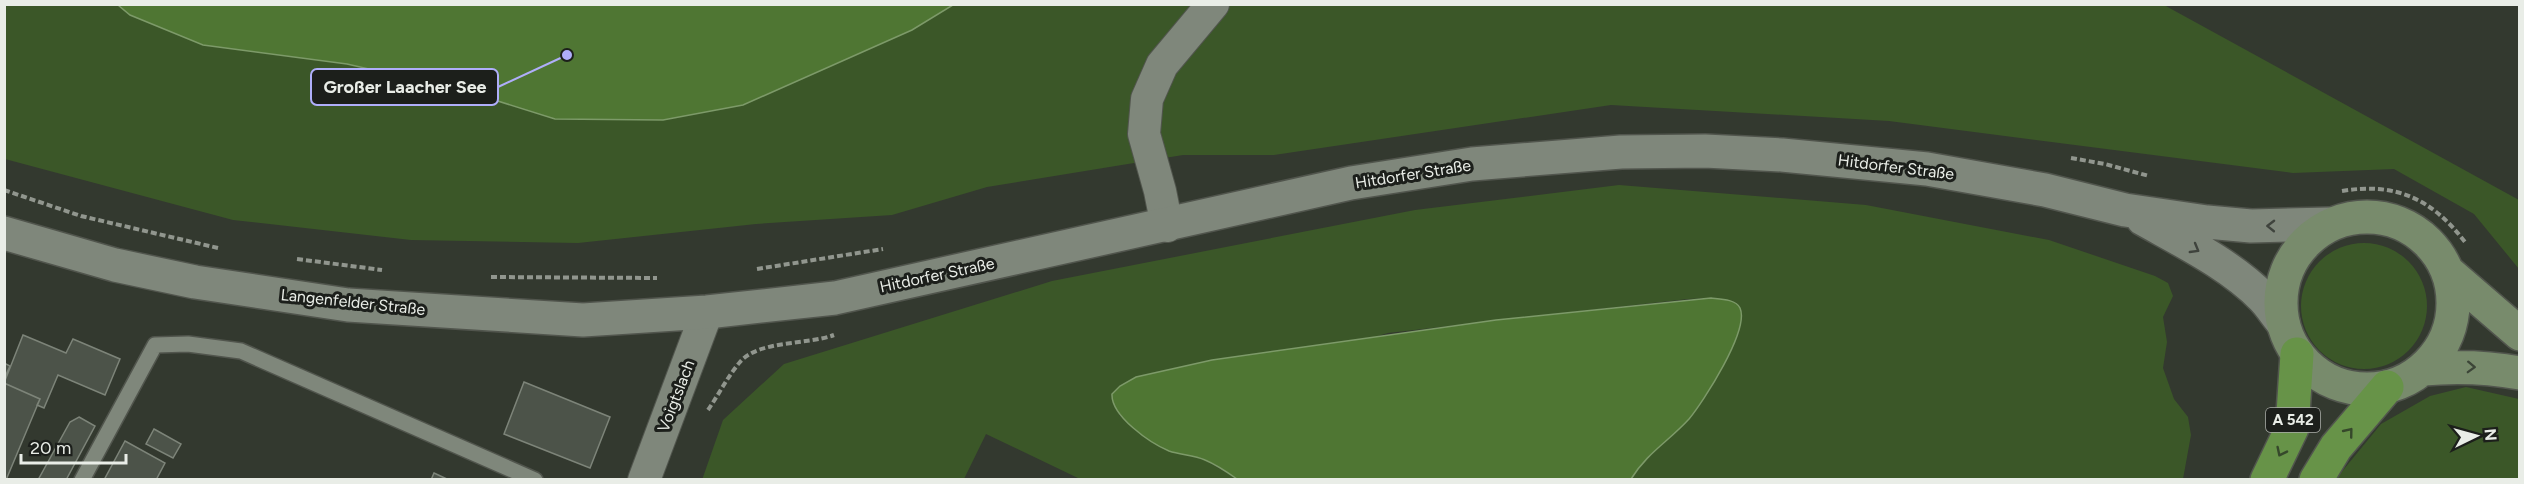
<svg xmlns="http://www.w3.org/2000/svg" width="2524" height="484" font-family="Figtree,sans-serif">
	<rect width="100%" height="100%" fill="#33392f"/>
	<path fill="#3b5728" d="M4,5H118L130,15L203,45L347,64L469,92L555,119L663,120L743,105L912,30L953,5H2164L2519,200V269L2474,214L2394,169L2293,173L1889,121L1611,105L1274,155H1183L987,187L892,215L756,224L578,243L411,240L233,220L5,159Z
		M1619,185L1866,205L2049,240L2155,276L2168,283L2173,296L2163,317L2167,342L2163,368L2174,399L2188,417L2191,435L2183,479H1631C1647,453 1668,442 1688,420C1704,402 1741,342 1741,318C1741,313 1737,307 1734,302L1711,298L1688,299L1388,333L1371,338L1213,360L1136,377L1119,415L1142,434L1168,450L1203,459L1237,479H1080L986,434L964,479L702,480L723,420L784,364L1052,281L1415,210Z
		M2301 306a63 63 0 1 1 126 0a63 63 0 1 1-126 0Z
		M2466,387L2519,399V479L2335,480L2381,424L2430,396Z"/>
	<path fill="#4f7633" stroke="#7d9a69" stroke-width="1.5" d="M118,5H953L912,30L743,105L663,120L555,119L469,92L347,64L203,45L130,15Z
		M1711,298C1719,299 1736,299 1740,308C1750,330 1703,402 1689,419C1669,441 1647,453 1631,479H1237C1227,472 1217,465 1205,460C1194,455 1181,455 1169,451C1150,443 1111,416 1112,394L1120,386L1136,377L1212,360L1496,320Z"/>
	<path fill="#4c5349" stroke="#7d8479" stroke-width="1.5" d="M23,335L66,353L73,339L120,359L105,395L58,375L44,408L37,405L40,399L4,383Z
		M4,363L10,366L4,379Z
		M524,382L610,417L590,468L504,434Z
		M4,383L40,399L6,480H4Z
		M79,417L95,426L66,480H38L70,422Z
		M154,429L181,444L173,458L146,444Z
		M125,441L165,463L156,480H104Z
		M434,473L449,480H431Z"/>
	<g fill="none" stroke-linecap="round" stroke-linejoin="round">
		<g stroke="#51554d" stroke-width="18">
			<path id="service" d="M82,480L155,345L188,344L241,351L535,480"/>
		</g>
		<g stroke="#51554d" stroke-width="34">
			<path id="minor" d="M1167,226L1160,191L1144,134L1147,99L1162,65L1213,4
				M644,480L707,312"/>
		</g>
		<g stroke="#51554d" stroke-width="36">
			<path id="tertiary" d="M2143,219C2182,241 2231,265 2263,298C2270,305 2276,315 2283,323
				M4,233L115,265L195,282L348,305L583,320L707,312L835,298L1351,183L1472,164L1621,152L1705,151L1782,155L1927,169L2045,190L2125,210L2207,222L2251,226L2329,224"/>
		</g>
		<g stroke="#51554d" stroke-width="36">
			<path id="secondary" d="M2281 303a86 86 0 1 1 172 0a86 86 0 1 1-172 0Z
				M2448,272L2520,334
				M2423,369C2456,366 2487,367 2520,373"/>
		</g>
		<g stroke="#51554d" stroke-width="36">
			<path id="motorway" d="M2267,480L2292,428L2297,354
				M2316,480L2336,447L2387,387"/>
		</g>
		<path stroke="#91968e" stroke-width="4" stroke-dasharray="6 3" stroke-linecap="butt" d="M2071,158L2105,164L2149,176
			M4,190L81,216L218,248
			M2342,191C2396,182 2432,199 2465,242
			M297,259L382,270
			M757,269L883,249
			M491,277L657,278
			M708,410C719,394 728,376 740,362C759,340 807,345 834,335"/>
		<use href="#service" stroke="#7f877b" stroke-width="15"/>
		<use href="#minor" stroke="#7f877b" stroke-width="32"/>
		<use href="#tertiary" stroke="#7f877b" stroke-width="33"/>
		<use href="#secondary" stroke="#788b6c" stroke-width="33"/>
		<use href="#motorway" stroke="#679348" stroke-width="33"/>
	</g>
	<defs><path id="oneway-chevron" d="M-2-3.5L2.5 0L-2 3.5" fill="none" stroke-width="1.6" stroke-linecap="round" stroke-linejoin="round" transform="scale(1.5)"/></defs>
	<g stroke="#3f433d">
		<use href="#oneway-chevron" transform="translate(2271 226) rotate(-179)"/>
		<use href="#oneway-chevron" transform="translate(2195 249) rotate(30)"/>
	</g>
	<use stroke="#3c4537" href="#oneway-chevron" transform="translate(2471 367) rotate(2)"/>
	<g stroke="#36482b">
		<use href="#oneway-chevron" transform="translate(2349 432) rotate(-51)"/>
		<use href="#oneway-chevron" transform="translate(2281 452) rotate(116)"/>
	</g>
	<g text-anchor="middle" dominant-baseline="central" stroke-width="6" stroke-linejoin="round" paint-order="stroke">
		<rect fill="#1c1f1b" stroke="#acafaa" stroke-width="1.5" x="2266" y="408" width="54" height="24" rx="4.5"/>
		<g font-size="15" font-weight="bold" fill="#e9ede7">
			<text x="2293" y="420">A 542</text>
		</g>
		<g font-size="16" fill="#e9ede7" stroke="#1c1f1b">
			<text transform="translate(1896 167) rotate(7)">Hitdorfer Straße</text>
			<text transform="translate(1413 174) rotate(-9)">Hitdorfer Straße</text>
			<text transform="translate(937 275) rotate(-12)">Hitdorfer Straße</text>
			<text transform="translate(353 302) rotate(6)">Langenfelder Straße</text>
			<text transform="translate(676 396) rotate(-69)">Voigtslach</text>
		</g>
	</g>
	<path fill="none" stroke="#afaefa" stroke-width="2" d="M567 55L498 87"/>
	<circle fill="#afaefa" stroke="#1c1f1b" stroke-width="2" cx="567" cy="55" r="6"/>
	<rect fill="#1c1f1b" stroke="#afaefa" stroke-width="2" x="311" y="69" width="187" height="36" rx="6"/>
	<g font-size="18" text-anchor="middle" font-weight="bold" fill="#e9ede7">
		<text x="405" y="93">Großer Laacher See</text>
	</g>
	<rect width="2524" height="484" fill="none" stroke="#e9ede7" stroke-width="12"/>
	<g transform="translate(2476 436) rotate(85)" stroke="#1c1f1b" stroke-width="4.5" paint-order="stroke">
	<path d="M0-4.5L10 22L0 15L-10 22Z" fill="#e9ede7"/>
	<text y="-9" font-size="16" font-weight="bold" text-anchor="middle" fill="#e9ede7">N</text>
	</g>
	<path d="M21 454v9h105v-9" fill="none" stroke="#e9ede7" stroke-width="3"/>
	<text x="30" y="454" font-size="18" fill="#e9ede7" stroke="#1c1f1b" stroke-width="4.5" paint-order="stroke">20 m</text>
</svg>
